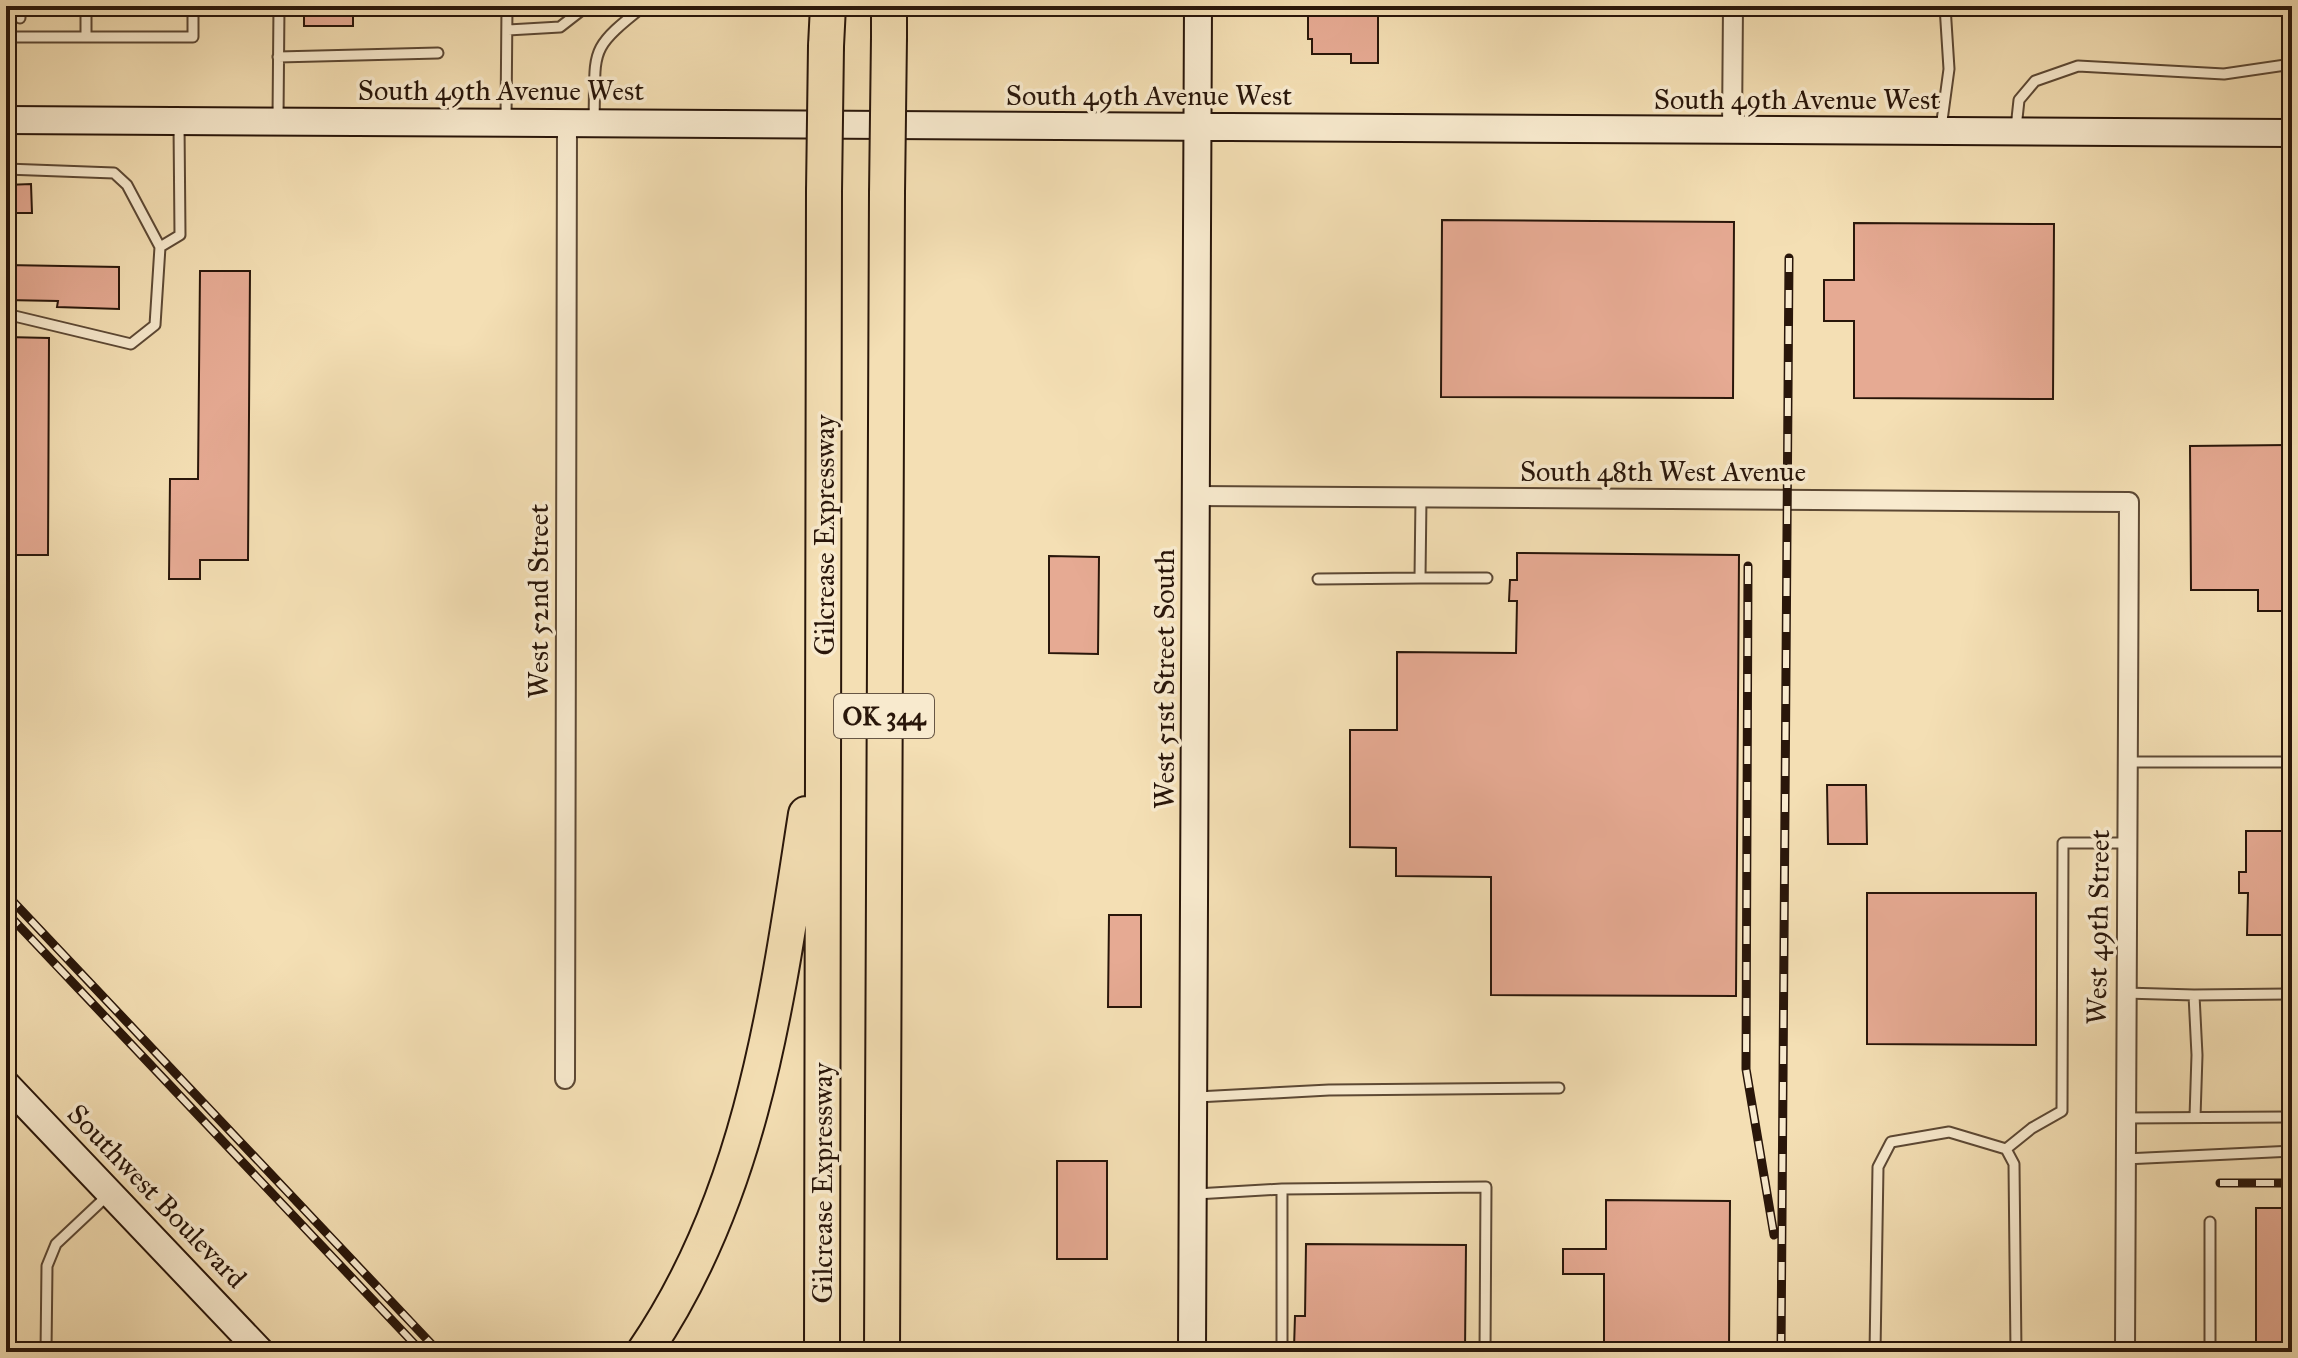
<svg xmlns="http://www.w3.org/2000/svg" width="2298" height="1358" font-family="'IM FELL Great Primer',serif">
	<rect width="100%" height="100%" fill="#f4dfb4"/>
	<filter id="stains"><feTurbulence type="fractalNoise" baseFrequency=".0025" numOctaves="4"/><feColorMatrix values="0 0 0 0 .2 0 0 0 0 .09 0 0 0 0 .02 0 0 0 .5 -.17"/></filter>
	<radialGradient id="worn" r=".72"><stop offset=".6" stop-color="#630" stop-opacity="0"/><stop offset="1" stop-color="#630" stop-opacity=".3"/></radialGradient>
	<path fill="#e6aa93" stroke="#29160a" stroke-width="2" d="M304,6H353V26H304Z
		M1308,6H1378V63H1351V54H1312V39H1308Z
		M31,184L32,213H6V185Z
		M1442,220L1734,222L1733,398L1441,397Z
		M1854,223L2054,224L2053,399L1854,398V321H1824V280H1854Z
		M6,265L119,267V309L57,307L58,301L6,300Z
		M200,271H250L248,560H200V579H169L170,479H198Z
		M6,337L49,338L48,555H6Z
		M2292,445V611H2258V590H2191L2190,446Z
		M1517,553L1739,555L1736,996L1491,995V877L1396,876V848L1350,847V730H1397V652L1516,653L1517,601H1509L1510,580H1517Z
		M1049,556L1099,557L1098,654L1049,653Z
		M1827,785H1866L1867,844H1828Z
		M2246,831H2292V935H2247L2248,893H2239V872H2246Z
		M1867,893H2036V1045L1867,1044Z
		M1109,915H1141V1007H1108Z
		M1057,1161H1107V1259H1057Z
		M1606,1200L1730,1201L1729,1352H1604V1274H1563V1249H1606Z
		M2256,1208H2292V1352H2256Z
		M1306,1244L1466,1245L1465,1352H1309V1348H1294L1295,1316H1305Z"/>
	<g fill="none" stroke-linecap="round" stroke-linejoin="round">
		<g stroke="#5c4834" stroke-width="13">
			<path id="lane" d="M20,18V6
				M507,30L560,27L587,6
				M6,37H193V6
				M86,37V6
				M278,57L438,53
				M278,118L279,6
				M506,119L507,6
				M594,120C596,49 587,51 644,6
				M1941,128L1949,69L1945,6
				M2016,128L2019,100L2035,81L2078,66L2224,74L2292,64
				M6,169L114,173L127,185L160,247L180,235L179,124
				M6,314L131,344L155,325L160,247
				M1420,578H1487
				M1318,579L1420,578L1421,498
				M2128,762H2292
				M2125,993L2194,995L2197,1055L2195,1117
				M2194,995L2292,994
				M1197,1097L1329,1090L1559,1088
				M2125,1118L2292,1117
				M2006,1149L2032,1128L2062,1111L2063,843H2127
				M2125,1159L2292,1151
				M1282,1189V1352
				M1196,1194L1282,1189L1486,1187L1485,1352
				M46,1352L47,1266L56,1244L107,1196
				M1875,1352L1878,1167L1891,1142L1949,1132L2006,1149L2014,1164L2016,1352
				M2210,1352V1222"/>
		</g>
		<g stroke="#5c4834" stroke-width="22">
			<path id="street" d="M1732,130L1733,6
				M1197,496L2129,502L2125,1352
				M565,1079L567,123"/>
		</g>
		<g stroke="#29160a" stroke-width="30">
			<path id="secondary" d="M6,120L2292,133
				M6,1084L261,1352
				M1192,1352L1198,6"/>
		</g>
		<g stroke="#29160a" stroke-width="38">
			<path id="highway" d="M889,37V6
				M826,46L828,6
				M644,1352C753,1193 777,1000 806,814
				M822,1352L824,191
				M882,1352L887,193"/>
		</g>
		<use href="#lane" stroke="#f8eace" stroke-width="9"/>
		<use href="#street" stroke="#f8eace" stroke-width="18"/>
		<use href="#secondary" stroke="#f8eace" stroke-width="26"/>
		<use href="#highway" stroke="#f4dfb4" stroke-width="34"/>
		<g stroke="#29160a" stroke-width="9">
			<path id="rail" d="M1748,566L1746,1069L1774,1235
				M6,894L439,1352
				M6,912L422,1352
				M2220,1183H2292
				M1781,1352L1789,258"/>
		</g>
		<use href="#rail" stroke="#f8eace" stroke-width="6" stroke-dasharray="18" stroke-linecap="butt"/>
		<g stroke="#29160a" stroke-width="38" stroke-linecap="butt">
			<path id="highway-bridge" d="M824,191L826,46
				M887,193L889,37"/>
		</g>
		<use href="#highway-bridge" stroke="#f4dfb4" stroke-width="34"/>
	</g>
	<g text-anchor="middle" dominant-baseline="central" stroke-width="7" stroke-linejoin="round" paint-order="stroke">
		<rect fill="#f8eace" stroke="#675645" stroke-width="2" x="834" y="694" width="100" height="44" rx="6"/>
		<g font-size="26" font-weight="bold" fill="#29160a">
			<text x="884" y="716">OK 344</text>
		</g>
		<g font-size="28" fill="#29160a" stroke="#f8eace">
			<text x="501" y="90">South 49th Avenue West</text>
			<text x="1149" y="95">South 49th Avenue West</text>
			<text x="1797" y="99">South 49th Avenue West</text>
			<text x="1663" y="471">South 48th West Avenue</text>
			<text transform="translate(824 535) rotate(-90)">Gilcrease Expressway</text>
			<text transform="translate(538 601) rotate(-90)">West 52nd Street</text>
			<text transform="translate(1164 679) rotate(-90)">West 51st Street South</text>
			<text transform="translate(2098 927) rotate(-89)">West 49th Street</text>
			<text transform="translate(822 1183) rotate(-90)">Gilcrease Expressway</text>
			<text transform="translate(157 1196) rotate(46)">Southwest Boulevard</text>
		</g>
	</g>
	<rect width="2298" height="1358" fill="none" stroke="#f4dfb4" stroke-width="32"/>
	<rect x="8" y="8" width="2282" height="1342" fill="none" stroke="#29160a" stroke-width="4"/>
	<rect x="16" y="16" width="2266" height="1326" fill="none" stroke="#29160a" stroke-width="2"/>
	<rect width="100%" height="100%" filter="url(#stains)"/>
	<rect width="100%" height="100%" fill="url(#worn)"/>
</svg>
